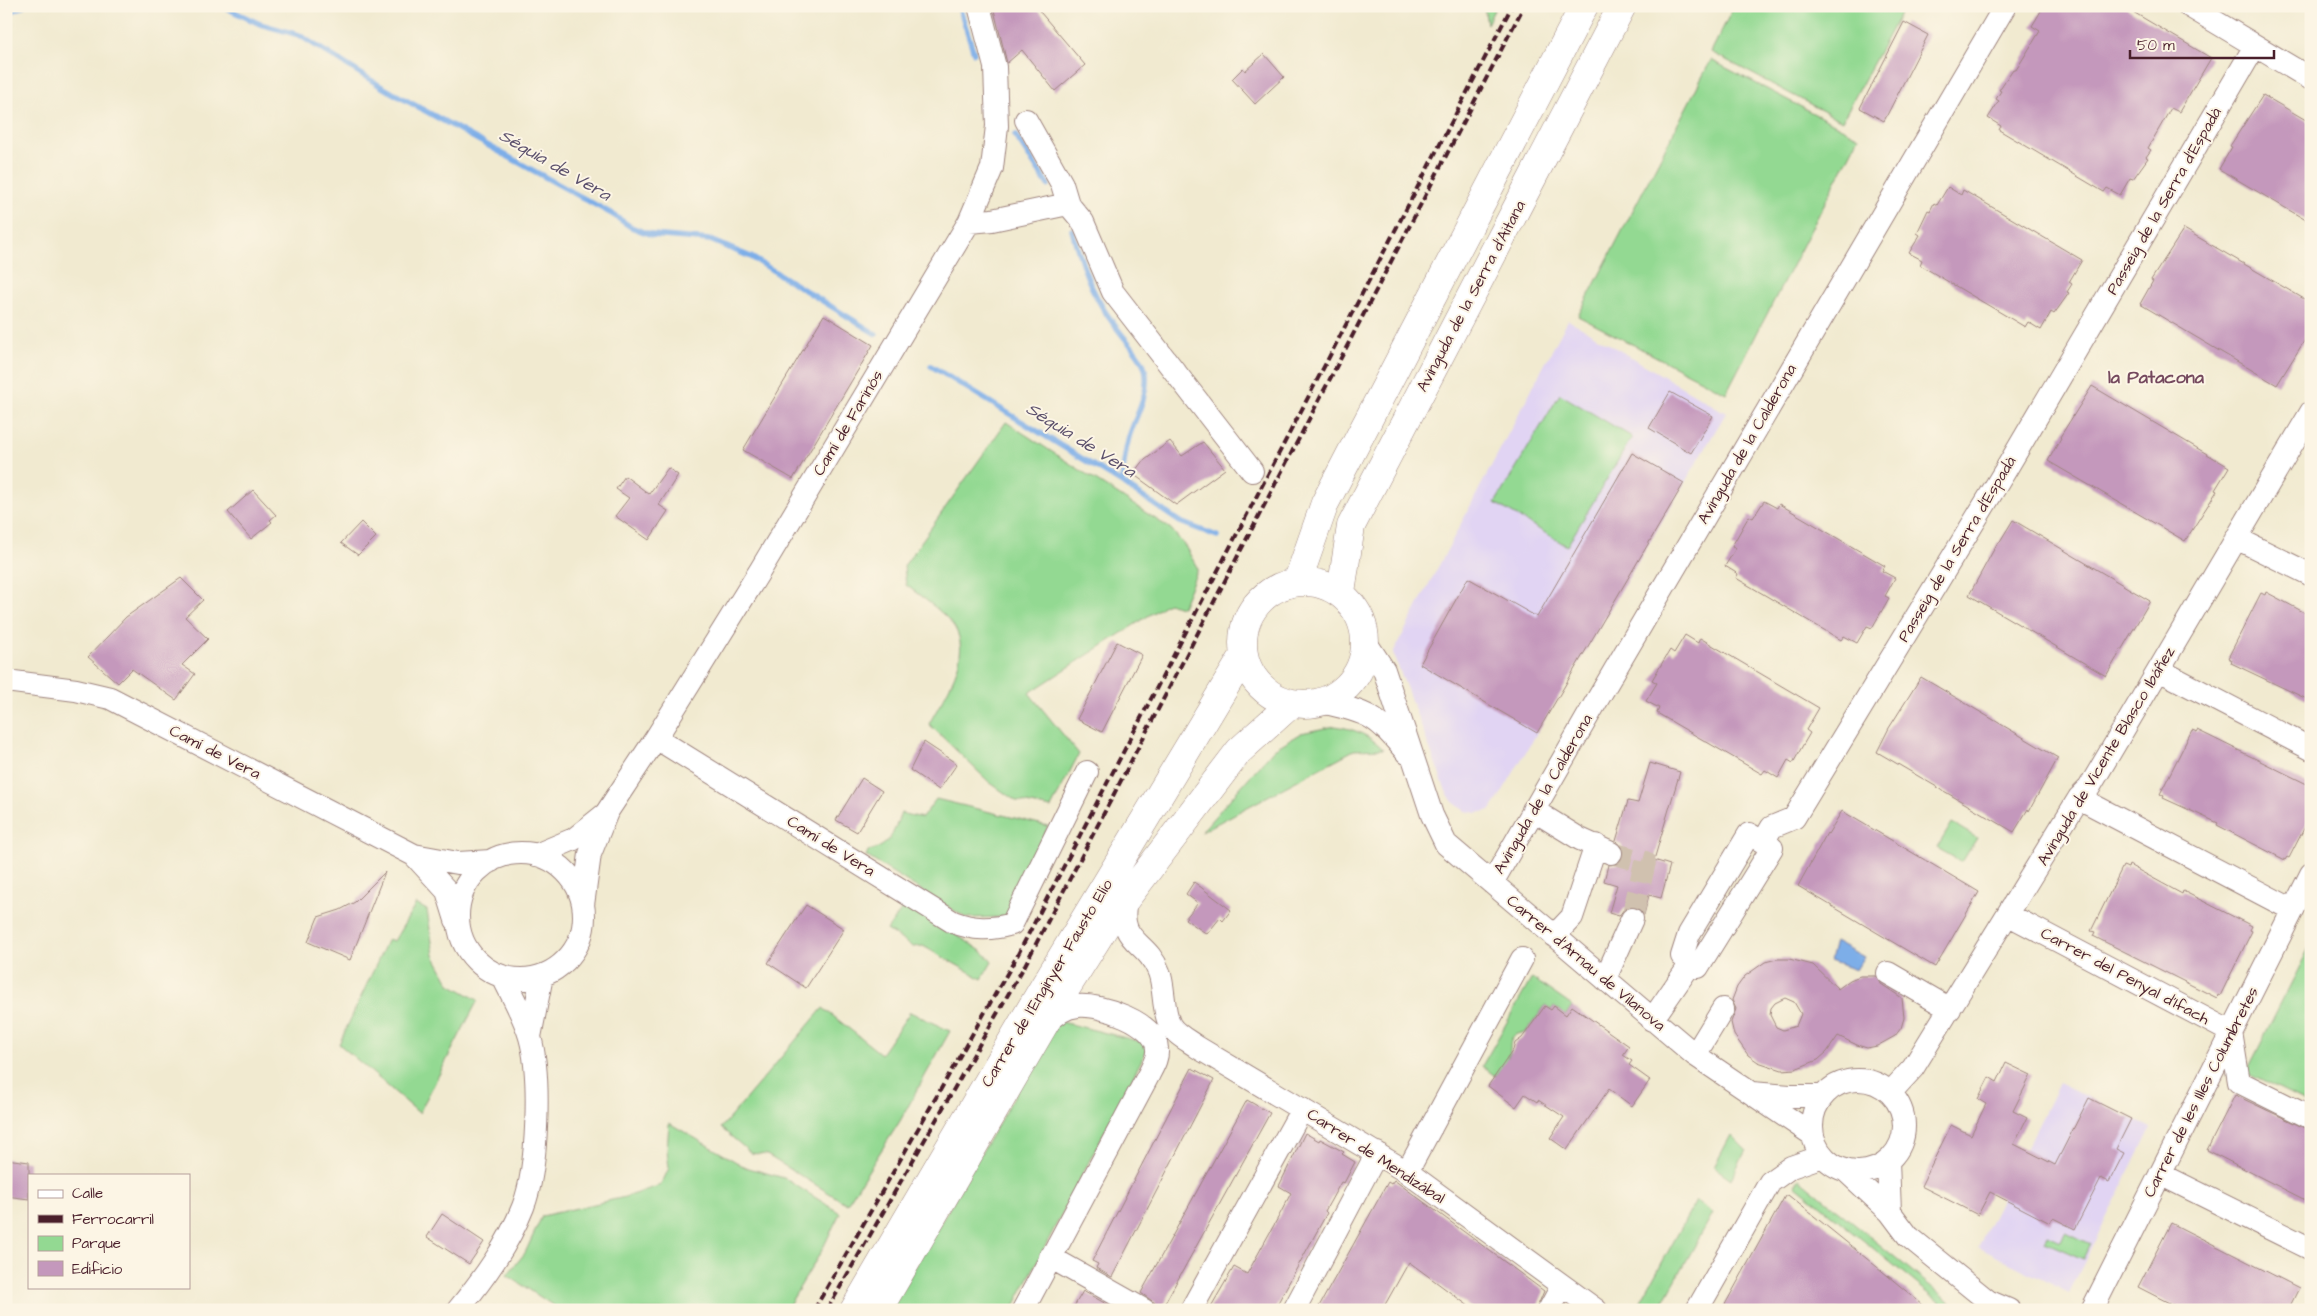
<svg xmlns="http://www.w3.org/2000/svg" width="2317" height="1316" font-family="'Architects Daughter',sans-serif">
	<rect width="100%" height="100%" fill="#fcf5e5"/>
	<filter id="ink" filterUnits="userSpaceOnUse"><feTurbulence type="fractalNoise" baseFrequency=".02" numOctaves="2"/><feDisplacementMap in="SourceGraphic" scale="10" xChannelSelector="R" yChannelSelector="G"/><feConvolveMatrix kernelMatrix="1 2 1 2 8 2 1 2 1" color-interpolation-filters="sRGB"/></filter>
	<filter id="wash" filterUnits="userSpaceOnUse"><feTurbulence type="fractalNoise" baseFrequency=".0096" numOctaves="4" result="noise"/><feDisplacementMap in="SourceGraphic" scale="20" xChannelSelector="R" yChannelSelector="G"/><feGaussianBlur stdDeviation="1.12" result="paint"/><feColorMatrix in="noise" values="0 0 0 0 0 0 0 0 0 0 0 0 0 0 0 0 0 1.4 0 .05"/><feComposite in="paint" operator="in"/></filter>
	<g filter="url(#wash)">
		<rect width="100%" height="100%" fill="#f1ead0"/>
		<path fill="#e1d4f3" d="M1568,320L1726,413L1498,799L1491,810L1477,813L1465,811L1453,802L1446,791L1393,653Z
			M2059,1083L2151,1128L2069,1293L1978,1247Z"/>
		<path fill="#93d992" stroke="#6e7c5e" d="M1484,6H1496L1487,24Z
			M1734,6H1904L1842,121L1711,52Z
			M1711,60L1859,137L1726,393L1578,316Z
			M1560,394L1632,437L1567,546L1495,503Z
			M1006,422L1171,529L1185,546L1198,569L1182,607L1168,603L1029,693L1079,754L1051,808L1016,801L989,782L929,724C943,697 975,655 953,625C945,613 919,595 906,585L904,566Z
			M1335,726C1355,729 1369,735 1383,749L1354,750L1201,832L1274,749L1301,733Z
			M936,799L1048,826L1008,917L966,918L866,856L868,851C891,846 893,833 901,813L922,818Z
			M1952,823L1977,838L1962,862L1937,848Z
			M416,904L427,910L434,955L450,984L478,1000L419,1113L339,1044L388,939L394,941Z
			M911,904L984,953L992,962L982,979L923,946L913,947L887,930L904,906Z
			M2311,944V1105L2246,1073Z
			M1532,978L1572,1006L1563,1019L1562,1012L1554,1006L1551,1010L1545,1006L1526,1032C1503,1035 1514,1046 1508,1058C1505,1064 1499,1070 1495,1076L1482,1066Z
			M823,1008L881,1054L910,1012L950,1031L900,1121L847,1204L767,1155L751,1153L721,1128Z
			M1058,1021L1150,1044L1012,1310H890Z
			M669,1123L745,1167L784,1178L840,1213L821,1252L786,1310H560L507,1275L525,1253L542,1216L625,1197L661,1185L669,1168L667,1150Z
			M1731,1135L1746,1150L1731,1179L1714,1167Z
			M1799,1179L1955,1306L1952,1310H1949L1795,1185Z
			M1696,1201L1713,1213L1659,1310H1640L1637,1308Z
			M2065,1232L2090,1244L2083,1259L2045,1242L2048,1235L2061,1241Z"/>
		<path fill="#7daee8" stroke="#64668a" d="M1835,941L1864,957L1856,970L1830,961Z"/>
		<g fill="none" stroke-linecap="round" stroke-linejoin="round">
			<path stroke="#7daee8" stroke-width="5.5" d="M222,6L260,24L299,35L382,87L612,214L631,227L652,235L710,240L751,257L876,334
				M959,6L974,53
				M6,14L23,6
				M1015,135L1048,185
				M1072,230C1084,273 1094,301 1123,336C1131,346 1146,361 1146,375C1148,397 1135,417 1129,437C1125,452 1123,467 1122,483
				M931,366L1122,483L1180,522L1217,536"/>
		</g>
		<g id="blocks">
			<path fill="#c498bc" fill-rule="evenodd" d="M993,6H1035L1085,65L1055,91L1022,50L1007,63Z
				M2044,6H2123L2211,58L2179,112L2171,108L2148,148L2151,150L2146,157L2148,158L2133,179L2130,178L2120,195L2107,188L2104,192L1999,130L2001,126L1988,118L1999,101L1996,99L2001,91L1999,90L2013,69L2016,70L2040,31L2032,26Z
				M1904,22L1928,35L1884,121L1860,108Z
				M1264,54L1284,77L1255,104L1232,79L1243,68L1245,71Z
				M2263,95L2311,123V223L2219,169L2232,147L2230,146Z
				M1948,187L1961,195L1963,190L2082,260L2069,282L2072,284L2067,292L2069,293L2054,314L2051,312L2041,330L2028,322L2025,327L1920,265L1922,260L1909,253L1920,235L1917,233L1928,210L1930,211L1934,203L1937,205Z
				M2184,229L2311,303V330L2277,385L2140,304L2153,281L2151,280Z
				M824,315L873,345L793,479L743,450Z
				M2092,386L2229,467L2215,490L2217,491L2185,541L2048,461L2061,438L2060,437Z
				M1670,392L1713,416L1691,453L1649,428Z
				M1170,441L1182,456L1203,442L1225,469L1176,505L1133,474L1141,463Z
				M1632,453L1684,483L1537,733L1420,664L1468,578L1537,617Z
				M668,468L678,475L659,505L668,511L649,540L615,516L629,498L616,489L625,476L649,494Z
				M253,490L276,515L270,520L272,522L251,539L228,512Z
				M1764,501L1777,508L1779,504L1885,566L1882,571L1895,578L1885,596L1889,598L1872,628L1867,626L1857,643L1844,636L1841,640L1736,578L1738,574L1725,566L1736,548L1732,546L1749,516L1753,518Z
				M2013,520L2150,601L2106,676L1969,595L1998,542L1999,543Z
				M361,522L376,537L358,555L341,543Z
				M181,578L203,600L185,617L208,639L182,665L195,674L176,700L132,669L118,683L88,657L126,617Z
				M2266,592L2311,616V701L2231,663L2232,660L2228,658L2261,593L2265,595Z
				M1685,635L1698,643L1700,638L1819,708L1806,730L1810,733L1803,745L1793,763L1788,760L1778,778L1765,770L1762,774L1679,726L1657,713L1659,708L1646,701L1657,683L1652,680L1670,650L1674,653Z
				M1117,642L1142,655L1102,732L1077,719Z
				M1921,677L2058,758L2029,811L2028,809L2014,832L1877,752L1889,728Z
				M2192,730L2197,732V730L2311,786V815L2289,858L2287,857L2285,860L2217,825L2218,823L2163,798L2164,796L2160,794Z
				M924,742L957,764L939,790L910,770Z
				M1650,763L1680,772L1654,860L1670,865L1661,898L1649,895L1644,915L1638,907L1631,906L1624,909L1619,916L1609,913L1617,885L1604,881L1608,865L1618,864L1623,858L1622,846L1616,841L1628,801L1638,803Z
				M862,778L882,791L857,832L836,820Z
				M1842,811L1979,892L1935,967L1798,886L1827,833L1828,834Z
				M2129,865L2182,894L2183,891L2252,926L2250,930L2252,931L2220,996L2218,995L2217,998L2093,936L2095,932L2091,931L2123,866L2128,868Z
				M385,872L350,960L308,942L318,917L340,910L355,902Z
				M1194,882L1231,910L1223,921L1220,918L1207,934L1185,919L1198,903L1186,894Z
				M806,905L844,929L806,988L768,963Z
				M1777,959H1789L1813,965L1838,989L1850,980L1860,976H1876L1881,984L1902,998L1904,1018L1901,1028L1895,1036L1877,1046L1867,1048L1857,1045L1838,1036L1827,1052L1818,1060L1795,1069L1782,1070L1758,1062L1748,1055L1734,1035L1731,1022L1736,1009L1732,1000L1737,987L1745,976L1765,962ZM1785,998L1794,1002L1801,1014L1796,1026L1783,1030L1776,1027L1770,1015L1771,1008L1775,1003Z
				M1545,1006L1551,1010L1554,1006L1566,1015L1572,1006L1629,1046L1623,1055L1632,1061L1629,1065L1650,1080L1632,1106L1609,1089L1567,1150L1550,1138L1564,1117L1538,1100L1537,1102L1525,1094L1516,1107L1488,1086L1513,1050L1515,1043L1522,1038Z
				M2006,1063L2031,1075L2013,1111L2027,1118L2014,1144L2055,1165L2089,1098L2131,1119L2116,1149L2124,1153L2109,1182L2101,1178L2075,1229L2053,1218L2050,1223L1990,1192L1978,1215L1921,1186L1951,1125L1971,1135L1986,1104L1978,1099L1989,1077L1997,1082Z
				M1192,1068L1214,1080L1112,1277L1096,1268L1098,1264L1092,1261Z
				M2235,1095L2311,1131V1203L2207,1150Z
				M1247,1100L1270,1113L1161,1310H1157L1155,1303L1141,1293Z
				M1305,1133L1319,1141L1320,1139L1344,1152L1342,1154L1355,1162L1344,1183L1341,1182L1325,1211L1327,1213L1274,1310H1209L1234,1267L1247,1274L1279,1216L1291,1193L1279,1186Z
				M6,1159L29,1162V1199L6,1196Z
				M1394,1180L1544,1291L1536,1310H1474L1409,1262L1382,1310H1317L1388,1182L1391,1184Z
				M1788,1195L1882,1271L1929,1310H1722L1785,1196Z
				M442,1214L484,1242L469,1264L427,1237Z
				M2171,1223L2299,1288L2288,1310H2183L2138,1287Z
				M1083,1291L1117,1310H1072Z"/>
		</g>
	</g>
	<g filter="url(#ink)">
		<use href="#blocks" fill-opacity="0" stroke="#9e847e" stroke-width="1"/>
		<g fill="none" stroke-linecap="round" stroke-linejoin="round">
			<path stroke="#d0c1af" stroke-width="22" stroke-dasharray="22 11" stroke-linecap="butt" d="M1611,853L1645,862L1632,919"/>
			<g stroke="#9e847e" stroke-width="24">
				<path id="minor" d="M2189,6L2311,79
					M1026,120L1062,184L1068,204L1083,222L1113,292L1252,471
					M969,222L992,220L1068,204
					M2236,538L2311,575
					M1365,641L1384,670L1432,815L1446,844L1695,1055L1813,1135
					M2159,670L2311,749
					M6,681L76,690L110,698L414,855L458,863L491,861
					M1324,703C1370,712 1377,717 1407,753
					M656,738L953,922C974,930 991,930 1012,924L1087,772
					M2079,798L2293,910
					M1533,810L1580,839L1611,853
					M458 916a63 63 0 1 1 126 0a63 63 0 1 1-126 0Z
					M414,855L447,891L456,920
					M536,855L574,839L604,815
					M1492,883L1596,702L2005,6
					M1126,899C1117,945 1146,938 1159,972C1165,988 1162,1009 1170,1025C1175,1034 1189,1041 1197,1047L1407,1172L1596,1310
					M583,905L590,854L607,812L656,738L761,569L969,222L992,168L997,126L995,67L979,6
					M2009,915L2231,1032L2239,1082L2311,1118
					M1554,936L1572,917L1596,845
					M1692,962L1682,956L1689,934L1749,834L1763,842
					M1888,973L1950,1009
					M1605,979L1632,919
					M1652,1020L1692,962L1698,967L1772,848L1763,842L1772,827L1794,818L2005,471L2255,46
					M530,1037L542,976
					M1695,1055L1723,1009
					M1812 1126a46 46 0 1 1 92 0a46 46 0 1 1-92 0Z
					M1752,1093L1790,1096H1823
					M1890,1093L1913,1068L2079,798L2089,788L2311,412
					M1888,1161L1890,1212
					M1845,1170L1890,1212L1908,1236L1988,1301L2009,1310
					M1407,1172L1522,959
					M2160,1174L2311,1249
					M1050,1257L1144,1310
					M458,1310C484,1278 508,1245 523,1207C538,1169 541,1076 530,1037C524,1016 512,996 503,977
					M1023,1310L1149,1074C1153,1066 1158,1058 1157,1049C1156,1022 1100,1004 1078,1006C1064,1007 1054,1015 1046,1025
					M1191,1310L1302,1109
					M1294,1310L1377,1153
					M1549,1310L1562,1286
					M1697,1310L1770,1182L1791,1167L1823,1156
					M2092,1310L2311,874"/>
			</g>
			<g stroke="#9e847e" stroke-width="29">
				<path id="major" d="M1298,580L1325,503L1584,6
					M1243 643a61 61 0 1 1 122 0a61 61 0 1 1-122 0Z
					M1341,592L1351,526L1622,6
					M854,1310L1043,988L1243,657
					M878,1310L1055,1006L1106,925L1239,751L1291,704"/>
			</g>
			<use href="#minor" stroke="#fff" stroke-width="22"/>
			<use href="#major" stroke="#fff" stroke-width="28"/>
			<path stroke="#4a1f2b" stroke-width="4" stroke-dasharray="8 4" stroke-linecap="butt" d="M814,1310L1016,958L1512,6
				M827,1310L1025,965L1524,6"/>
		</g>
	</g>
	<g text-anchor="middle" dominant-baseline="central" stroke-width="4" stroke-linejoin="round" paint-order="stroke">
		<g font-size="16" fill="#4a1f2b" stroke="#fcf5e5">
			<text transform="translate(2164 201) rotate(-60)">Passeig de la Serra d'Espadà</text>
			<text transform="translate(1471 296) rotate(-62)">Avinguda de la Serra d'Aitana</text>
			<text transform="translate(848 423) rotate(-59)">Camí de Farinós</text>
			<text transform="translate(1747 444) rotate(-60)">Avinguda de la Calderona</text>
			<text transform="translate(1957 549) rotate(-59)">Passeig de la Serra d'Espadà</text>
			<text transform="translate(215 752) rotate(27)">Camí de Vera</text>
			<text transform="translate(2106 756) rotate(-59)">Avinguda de Vicente Blasco Ibáñez</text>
			<text transform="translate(1543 794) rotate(-60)">Avinguda de la Calderona</text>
			<text transform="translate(831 846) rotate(32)">Camí de Vera</text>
			<text transform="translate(1586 963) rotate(40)">Carrer d'Arnau de Vilanova</text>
			<text transform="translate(2125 976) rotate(28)">Carrer del Penyal d'Ifach</text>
			<text transform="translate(1047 983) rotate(-59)">Carrer de l'Enginyer Fausto Elío</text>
			<text transform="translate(2201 1092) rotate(-63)">Carrer de les Illes Columbretes</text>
			<text transform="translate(1376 1156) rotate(33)">Carrer de Mendizábal</text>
		</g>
		<g font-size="18" font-style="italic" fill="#5c516d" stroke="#fcf5e5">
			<text transform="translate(555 165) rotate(30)">Séquia de Vera</text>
			<text transform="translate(1081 440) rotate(32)">Séquia de Vera</text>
		</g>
		<g font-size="18" font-weight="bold" fill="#75495e" stroke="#fcf5e5">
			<text x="2156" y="377">la Patacona</text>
		</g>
	</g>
	<rect width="2317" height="1316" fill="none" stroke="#fcf5e5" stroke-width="25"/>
	<rect x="28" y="1174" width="162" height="115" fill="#fcf5e5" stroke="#b59f9b"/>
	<rect x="38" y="1190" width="25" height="8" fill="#ffffff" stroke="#b59f9b"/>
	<text x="72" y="1198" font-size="15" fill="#4a1f2b">Calle</text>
	<rect x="38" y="1215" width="25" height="8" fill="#4a1f2b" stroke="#b59f9b"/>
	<text x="72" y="1224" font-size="15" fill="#4a1f2b">Ferrocarril</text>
	<rect x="38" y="1236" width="25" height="15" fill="#93d992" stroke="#b59f9b"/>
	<text x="72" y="1248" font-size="15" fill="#4a1f2b">Parque</text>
	<rect x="38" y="1261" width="25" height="15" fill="#c498bc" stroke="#b59f9b"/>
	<text x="72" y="1274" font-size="15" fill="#4a1f2b">Edificio</text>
	<path d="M2130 50v8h144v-8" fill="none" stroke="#4a1f2b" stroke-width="2.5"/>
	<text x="2137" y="50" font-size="15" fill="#4a1f2b" stroke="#fcf5e5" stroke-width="4" paint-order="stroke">50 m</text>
</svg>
